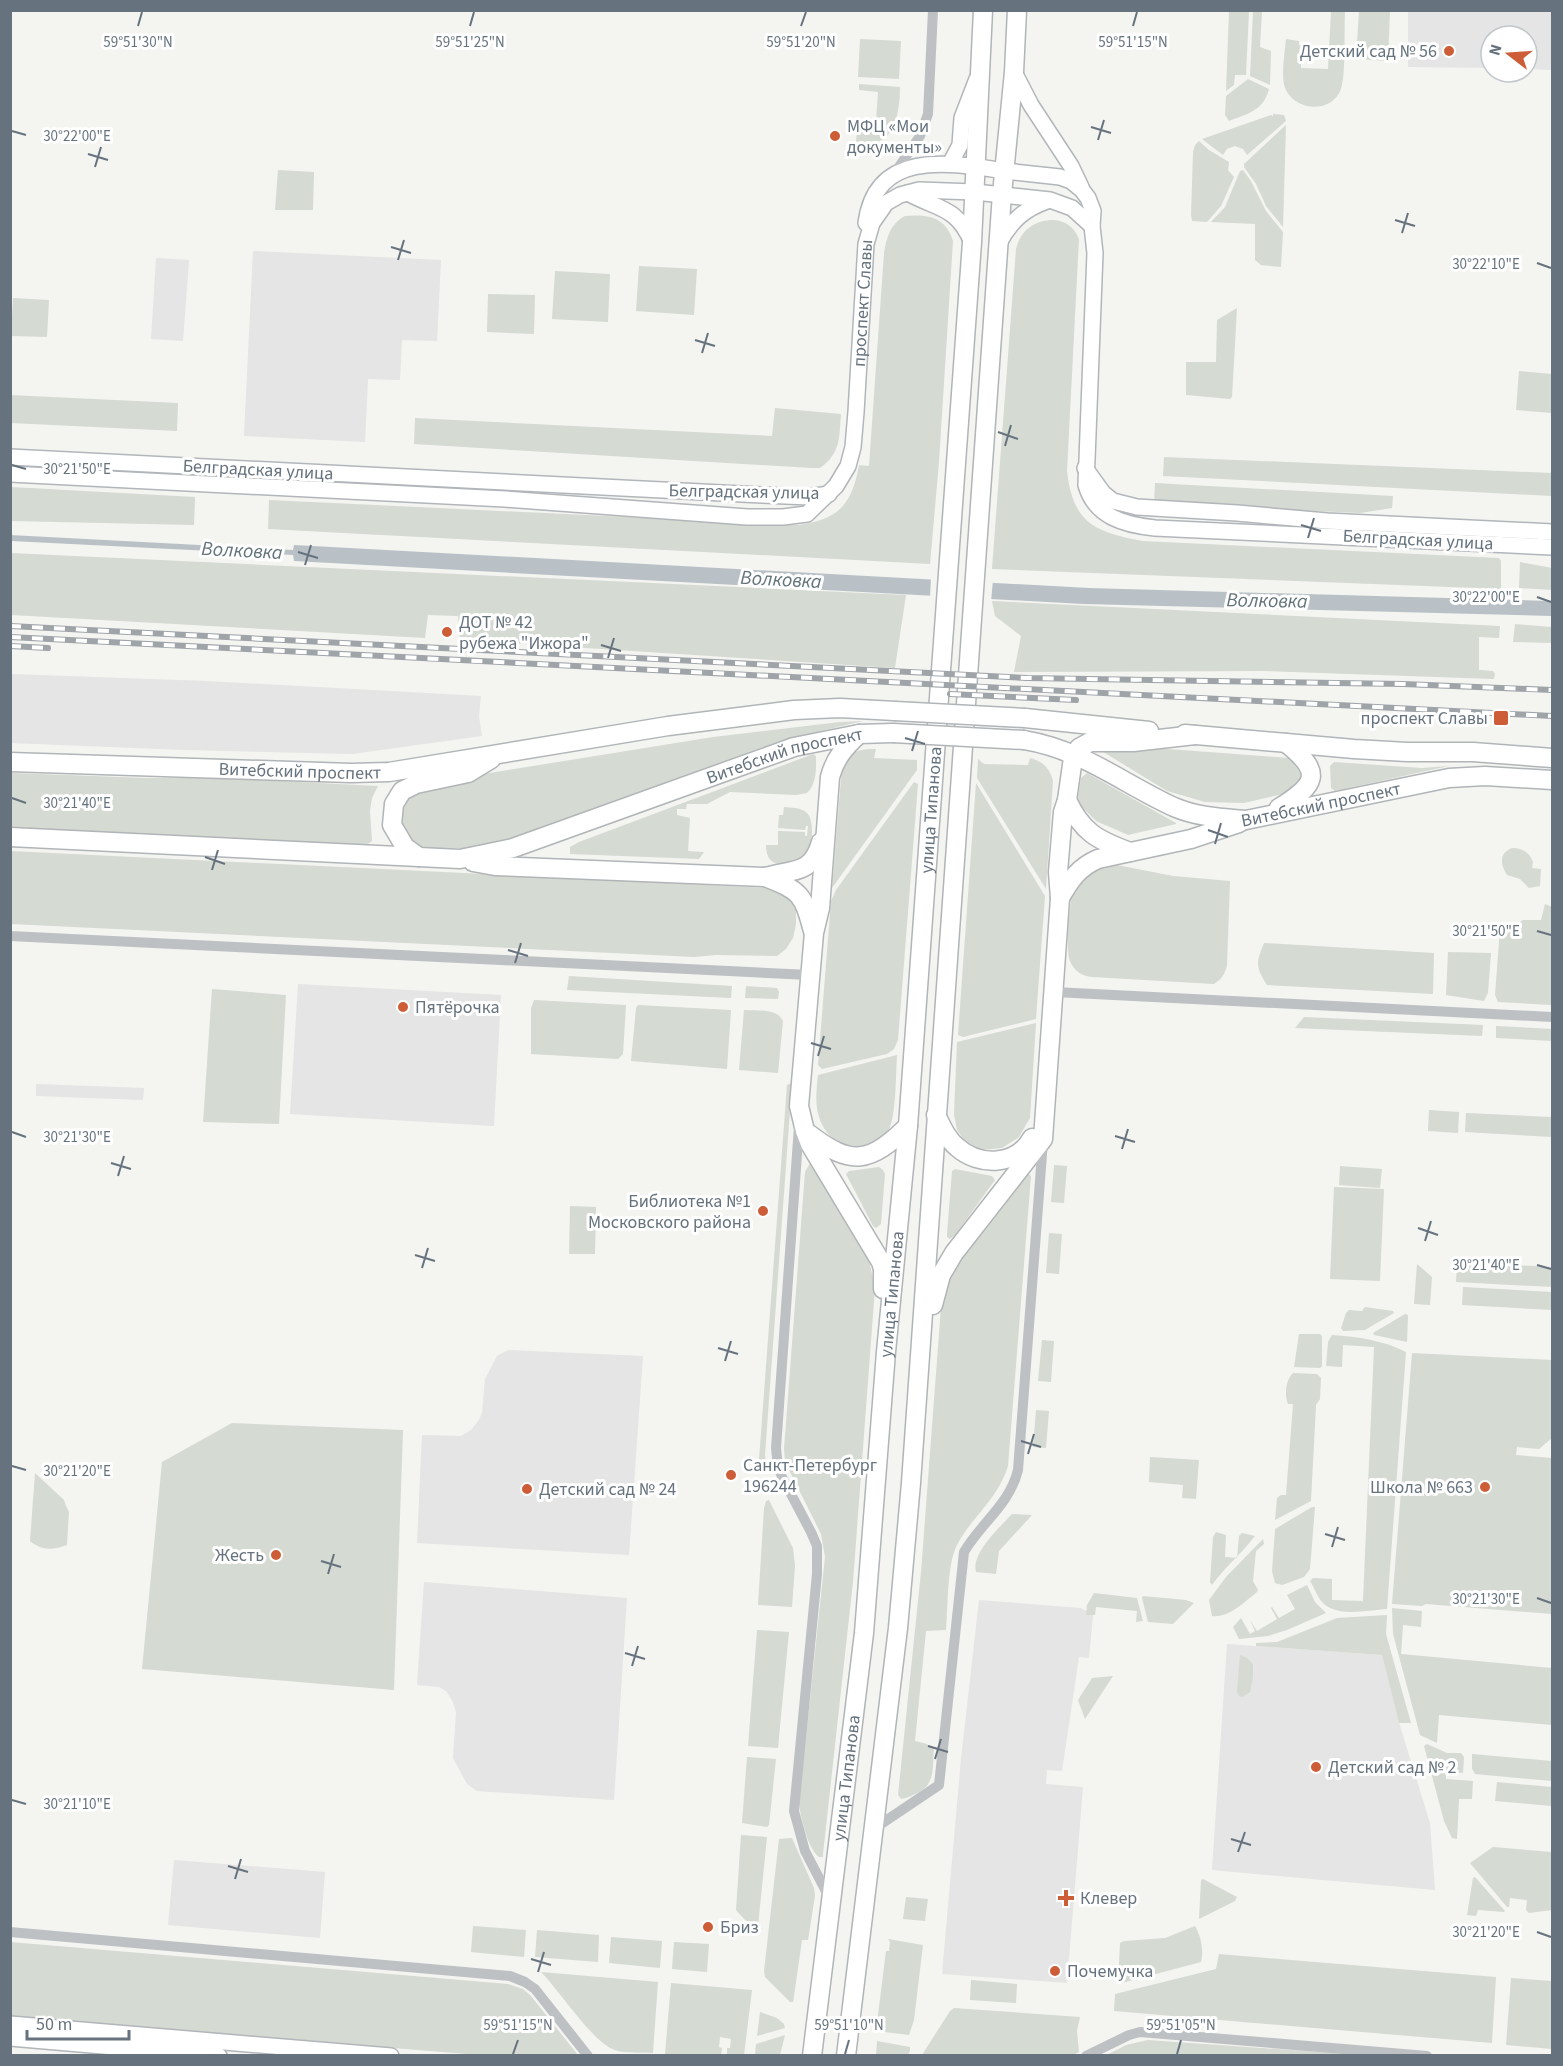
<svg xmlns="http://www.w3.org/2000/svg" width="1563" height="2066" font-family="'Source Sans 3',sans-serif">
	<rect width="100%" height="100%" fill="#f4f4f1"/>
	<path fill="#e4e5e4" d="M1408,11H1552V70L1527,69V36H1491V68L1408,67Z
		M253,251L441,260L437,341L402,340L400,380L368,379L365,442L244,436Z
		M156,258L189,260L183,341L151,339Z
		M11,674L206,681L481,696L479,716L482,736L352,754L184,750L11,743Z
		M298,984L501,995L494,1126L290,1114Z
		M36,1084L144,1088L143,1100L36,1096Z
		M508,1350L643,1356L629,1555L417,1543L422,1435L461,1436L471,1430L479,1420L482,1413L485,1379L497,1356Z
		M424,1582L627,1598L614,1800L477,1791L467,1784L453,1758L456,1712L453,1702L446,1691L439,1687L417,1685Z
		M979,1600L1081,1608L1093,1615L1089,1658L1079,1657L1062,1771L1047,1770L1046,1784L1083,1787L1067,1983L942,1974L961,1759Z
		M1227,1644L1382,1655L1400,1726L1430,1823L1435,1890L1212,1870Z
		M174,1860L325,1872L320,1938L168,1925Z"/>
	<path fill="#d5dad2" d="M1229,11H1249L1246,75H1235L1234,85L1226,91Z
		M1253,11H1262L1260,47L1271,51L1270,85L1250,76Z
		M1331,11H1345C1344,29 1346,74 1341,89C1332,113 1297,112 1286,90C1280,79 1285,52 1286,39L1299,41V45H1301V68L1328,69Z
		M1359,11H1390L1388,61L1356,59Z
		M860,39L901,41L899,79L858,77Z
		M1248,79L1269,89C1263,111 1249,113 1229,121L1225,115L1226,96Z
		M859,84L900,87C900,104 897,138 876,142C870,143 862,142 856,142L858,119L876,120L878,92L859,90Z
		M1273,114L1284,115L1286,121L1247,155L1243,149L1235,146L1227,149L1223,155L1202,139L1271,115L1273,116Z
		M1286,125L1283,227L1266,206L1256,184L1244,167V164Z
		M1199,141L1209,150L1229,162L1228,170L1234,177L1221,206L1207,222L1192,221L1191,215L1193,152L1195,145Z
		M278,170L314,172L313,210H275Z
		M1243,170L1251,181L1266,211L1283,232L1281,267L1261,265L1255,260V224L1211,222L1225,207L1240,171Z
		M905,216C928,214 946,217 953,241L939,462L930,564L268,529L269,500L798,525C838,520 852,505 859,465L869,466L884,253C887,237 890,224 905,216Z
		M1054,220C1066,221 1074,227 1079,239L1067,471C1073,523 1094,532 1143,541L1499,558L1501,561V589L992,569L1016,249C1021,230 1034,220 1054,220Z
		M639,266L697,269L694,315L636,311Z
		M555,271L610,274L608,322L552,319Z
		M488,294L535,295L534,334L487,332Z
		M13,298L49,300L47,337L11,336Z
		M1237,308L1232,397L1230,399L1186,395V362H1216L1217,320Z
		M1519,371L1552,374V413L1516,410Z
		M10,395L178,403L177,431L11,423Z
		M775,408L841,414C839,438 841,453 820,468H811L414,444L415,418L772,436Z
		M1164,457L1552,473V496L1163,476Z
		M1155,483L1393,496L1392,508L1360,513L1154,504Z
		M11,487L195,497L194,525L11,521Z
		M11,553L906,595L895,668L460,640L458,616L428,615L425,638L11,615Z
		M1520,562L1552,568V590L1519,588Z
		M992,601L1500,626L1499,638L1479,637V670L1493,671L1495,674L1494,679L1263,671L1014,672L1021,636L995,616Z
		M1515,624L1552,627V643L1513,642Z
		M863,721L779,741L541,831C529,835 517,840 505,843C489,847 426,853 413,843C405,837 401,829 401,820C399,796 423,790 440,781L713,737L840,722Z
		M1101,744L1289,758L1295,760L1306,777L1287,793L1244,803L1205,802L1167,791L1100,750Z
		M876,749L874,758L917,760V770L832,888L842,767C849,751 859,749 876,749Z
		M813,754L816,756C816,769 817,783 807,793L796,795L730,792L707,804H687L686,809H677V815L690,818L688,851L704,852L699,859L570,854V847L579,842Z
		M1030,758C1042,761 1050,768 1053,781L1046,889L977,778L978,759L984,764L1028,765Z
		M1334,762L1422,768L1449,766L1335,791L1331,788L1330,766Z
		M11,773L147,778H217L378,786L372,798L370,811L372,841L368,844L362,845L11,827Z
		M1087,773L1176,823V824L1128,835L1096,821L1079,804L1078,797L1081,778Z
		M914,782L918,784L898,1040L894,1049L887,1054L822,1069L818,1065L831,901L836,890Z
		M976,783L1045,896L1036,1019L963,1037L958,1035Z
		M784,807C791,808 801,807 807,813C815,821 813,850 804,858C803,859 797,861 795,861C779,867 766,865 766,845H778V831L805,832V836H807L808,826H806L805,830L778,828L779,815H783Z
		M1512,848C1523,848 1529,852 1533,862L1532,868L1541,869L1540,886L1529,888L1520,879L1507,875C1500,864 1499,853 1512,848Z
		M11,851L771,888L787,892L796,906V924L793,938L786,949L777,956L716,955L694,957L11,924Z
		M1107,865H1117L1173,876L1230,881L1227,965C1225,974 1222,979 1214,984L1092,977C1082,976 1074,971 1070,961C1065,951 1070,901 1073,889L1092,871Z
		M1545,904L1552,907V1005L1498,1002L1495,995L1500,928L1514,926L1523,920H1541Z
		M1264,943L1434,953L1433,994L1267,985C1255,966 1256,963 1264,943Z
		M1448,952L1491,953L1488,993L1484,1001L1446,995Z
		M569,976L732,986L731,998L567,990Z
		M746,986L777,988L779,992L778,999L745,998Z
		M212,989L286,995L279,1124L203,1122Z
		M534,1000L626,1005L623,1054L618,1059L531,1054V1008Z
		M638,1005L731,1010L727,1069L631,1061L636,1008Z
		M744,1010C757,1011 777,1008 783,1021L778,1073L739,1070Z
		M1304,1017L1483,1025L1482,1036L1295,1028Z
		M1036,1023L1030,1118L1019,1137L1002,1148L983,1150L978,1149L964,1140L957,1130L954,1114L957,1042Z
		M1496,1026L1552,1029V1041L1496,1038Z
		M897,1055C896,1073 896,1108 891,1124C882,1153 837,1152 824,1128C814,1111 816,1094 818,1075Z
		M792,1083L765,1455L767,1472L760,1474L758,1473L787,1085Z
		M1429,1110L1459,1112L1458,1133L1428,1131Z
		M1466,1113L1552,1117V1137L1465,1132Z
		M810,1163H813L869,1260L875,1288L853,1582L823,1854V1857H819C808,1849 801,1818 799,1804L825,1557L821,1534L789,1470L785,1460L784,1449L805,1172Z
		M1054,1165L1067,1166L1064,1203L1051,1202Z
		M1340,1166L1382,1169L1380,1188L1339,1185Z
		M879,1167L883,1170L885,1174L881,1224L876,1228L873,1226L846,1174L849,1171Z
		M955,1169L992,1176L995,1180L955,1235L950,1239L947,1237V1234L952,1171Z
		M1027,1172L1031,1176L1008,1466C997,1501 971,1517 956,1547C947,1567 948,1607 946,1630L926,1631L915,1741L927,1744L934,1749C932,1766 936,1783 919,1792C913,1795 908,1798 901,1799L898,1795L921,1572L941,1307L950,1275L1006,1198Z
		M1334,1187L1384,1189L1380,1281L1330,1279Z
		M570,1206L596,1207L595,1254H569Z
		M1049,1233L1062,1234L1059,1274L1046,1273Z
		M1457,1262L1552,1267V1287L1456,1282Z
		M1417,1264L1432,1277L1430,1305L1414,1304Z
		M1463,1287L1552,1292V1310L1462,1305Z
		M1365,1307L1393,1311L1394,1313L1365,1330L1343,1331L1341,1328L1346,1313L1349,1310L1362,1311Z
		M1405,1314L1408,1315L1407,1342L1374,1335L1373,1333Z
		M1299,1334H1320L1322,1336V1366L1320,1368L1294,1367Z
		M1332,1335C1358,1337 1383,1340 1406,1352L1387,1609C1368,1610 1336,1618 1322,1602C1317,1596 1314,1587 1310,1581L1313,1578L1332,1579V1600L1363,1601L1374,1347L1343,1345L1342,1367L1326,1366L1328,1342Z
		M1042,1340L1054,1341L1051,1382L1038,1381Z
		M1412,1353L1552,1360V1438L1539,1449L1517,1447L1516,1455L1552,1458V1614L1426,1604L1422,1606L1392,1604Z
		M1293,1373L1317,1374L1321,1378L1320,1399L1316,1405L1311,1501L1275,1520L1277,1498L1281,1495H1286L1293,1404H1288C1284,1395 1286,1379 1293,1373Z
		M1036,1410L1049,1411L1046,1448L1033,1447Z
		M232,1423L403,1430L394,1690L142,1669L162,1462Z
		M1150,1457L1199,1460L1196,1499L1182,1498L1183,1485L1149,1482Z
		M35,1473L64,1500L66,1506L69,1512L67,1545C53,1550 42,1551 30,1541Z
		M769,1500L793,1548L795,1566L792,1607L758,1605L764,1508L766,1501Z
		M1312,1507H1315L1310,1569L1304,1577L1282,1585L1275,1583L1272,1571L1275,1529Z
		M1012,1514L1032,1515L999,1551L996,1574L976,1572C971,1553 1000,1527 1012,1514Z
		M1216,1532L1226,1535L1225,1557L1237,1558L1239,1536L1242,1533L1255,1536C1241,1554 1225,1567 1212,1585L1210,1582L1213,1537Z
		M1263,1539L1264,1544L1256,1551L1253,1581L1258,1590L1256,1593C1243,1603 1229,1618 1212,1616L1209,1600L1226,1577Z
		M1307,1585L1315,1602L1326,1613L1287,1630L1268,1636L1239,1639L1233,1627L1241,1618L1250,1634L1255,1631L1250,1620L1257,1631L1277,1619L1271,1608L1272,1607L1279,1618L1295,1609L1287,1595Z
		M1094,1593L1137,1598L1143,1621L1136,1622L1137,1611L1096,1607L1095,1615H1086L1087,1605Z
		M1143,1596L1186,1600L1194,1603L1173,1624L1148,1622L1142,1598Z
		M1392,1608L1422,1611L1421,1627L1403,1625L1401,1654L1552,1668V1725L1439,1715L1437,1743L1420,1735L1393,1634Z
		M1387,1615L1386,1634L1411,1723H1399L1382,1655L1256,1646V1643L1277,1642L1337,1618Z
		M757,1630L789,1632L778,1748L748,1746Z
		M1240,1655L1247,1658L1253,1664V1677L1250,1692L1242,1697L1238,1695L1237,1691Z
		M1113,1676L1085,1719L1078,1700L1092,1678Z
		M1427,1744L1447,1753H1461L1464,1757L1463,1773L1446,1772V1779L1473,1781L1472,1799H1459L1457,1839L1452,1838L1444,1821L1424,1746Z
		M1472,1754L1552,1761V1781L1475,1774L1472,1769Z
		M747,1757L776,1759L769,1825L767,1827L742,1823Z
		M1497,1782L1552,1787V1806L1495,1801Z
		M741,1835L767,1837L758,1926L745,1920L736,1910Z
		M792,1838L814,1888L815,1896L808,1940H802L794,1996L793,2002H790L765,1977L764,1971L779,1839Z
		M1493,1847L1552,1852V1910L1529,1913L1526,1910L1527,1900L1510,1898L1509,1907H1507L1470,1863Z
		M1475,1877L1505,1911L1504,1912L1478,1910L1476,1916L1467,1915L1473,1878Z
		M1203,1879L1237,1897L1235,1901L1199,1919L1201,1880Z
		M906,1897L928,1899L925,1921L903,1919Z
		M473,1926L526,1930L524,1957L471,1952Z
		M1195,1926C1201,1936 1204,1951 1201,1962L1118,1984L1120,1943L1124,1941L1165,1938Z
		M537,1930L599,1935L598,1962L535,1957Z
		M611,1937L662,1941L660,1968L609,1963Z
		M888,1939L923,1945L914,2020L909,2035L876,2031L886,1951H889L890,1942Z
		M10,1942L508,1984L523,1989L531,1996L578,2055H479L11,2017Z
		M674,1942L709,1944L707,1972L672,1969Z
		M1219,1954L1496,1977L1492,2043L1114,2011L1115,1994L1216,1969Z
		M541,1972L658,1982L653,2053C641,2052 626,2054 615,2050C594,2044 559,1990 541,1972Z
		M1511,1978L1552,1981V2049L1506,2045Z
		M971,1980L1017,1984L1016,2003L970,2000Z
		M671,1983L752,1990L744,2055H727V2048H730L731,2039L720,2037L719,2047L722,2048L721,2055L665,2054Z
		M954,2008L1080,2017L1077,2031L1079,2052L1071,2056L922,2055L950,2011Z
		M760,2012L777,2018L784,2024L785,2028L757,2036Z
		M785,2035L780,2055H755L756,2044Z
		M1148,2040L1361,2055L1105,2056L1126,2045Z
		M877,2041L910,2047V2051L908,2055H876Z"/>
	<path fill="#b9c1c6" d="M10,535L293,550L294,545L1089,588L1552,601V616L1083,604L294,561L293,555L11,541Z"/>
	<path fill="#f4f4f1" d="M931,577L993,580L991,602L930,599Z"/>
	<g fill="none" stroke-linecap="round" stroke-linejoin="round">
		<g stroke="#b2b6ba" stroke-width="18">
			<g id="secondary">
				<path d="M1014,72L1031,105L1071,166L1081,187"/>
				<path d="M950,164L960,145L962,118L977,79"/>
				<path d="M908,193C939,210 956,206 972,242"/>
				<path d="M866,223C876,148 952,163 1005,171C1024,173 1042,175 1060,177L1071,181L1082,190L1088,198L1093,211L1092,226L1095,253L1086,485C1095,517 1125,525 1155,528L1552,547"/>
				<path d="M999,243C1011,221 1024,209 1047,201"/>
				<path d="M10,457L762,495L809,497L829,494"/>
				<path d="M1085,468L1103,493L1113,501L1137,507L1237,513L1327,521L1552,532"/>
				<path id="s1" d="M10,474L505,499L747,517H783L807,514L836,486L848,466L853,447L856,412L866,244L872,223L886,203L900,195L919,190L975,192L1050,200L1072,208L1092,226"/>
				<path d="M10,2024L391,2056"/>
				<path d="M10,2038L219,2056"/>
			</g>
		</g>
		<g stroke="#b1b5b8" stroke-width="21">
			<g id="primary">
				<path d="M1025,718L1149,731"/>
				<path d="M859,734C845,747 835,758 830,777L820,908L814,933L799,1106L805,1131L810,1144L881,1262L883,1269V1289"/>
				<path d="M1185,734L1354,749L1407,752H1473L1552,758"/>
				<path id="s2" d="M1024,740C1083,750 1122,783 1174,807C1197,817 1222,818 1246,820L1449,778L1485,776L1552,780"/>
				<path id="s3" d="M10,762L351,773L389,772L668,726L794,710L840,708L895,711"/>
				<path d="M1067,800C1082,832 1097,840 1130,852"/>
				<path d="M1279,808C1316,785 1324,773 1286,743"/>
				<path id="s4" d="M10,837L460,859L513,848L794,747L859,734L893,733"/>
				<path d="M419,857L405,847L392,825L394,804L402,791L416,784L468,773L491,759"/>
				<path d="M473,862L495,866L765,877C793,869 812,875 821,842"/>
				<path d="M765,877C801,891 803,894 813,931"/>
				<path d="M1060,898C1070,880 1079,867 1098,859L1191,839L1239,823"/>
				<path d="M936,1115C942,1127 947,1139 957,1147C979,1167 1017,1166 1032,1138"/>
				<path d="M809,1134C852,1167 870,1163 908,1126"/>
				<path d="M933,1305L941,1275L954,1253L1043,1139L1060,898L1058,872L1063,812L1067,800L1073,758L1079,748L1090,742H1133L1195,735"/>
				<path id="s5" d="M812,2056L864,1633L886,1352L908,1126L972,242L983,10"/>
				<path d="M846,2056L898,1628L911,1483L1002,194L1014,72L1017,10"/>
			</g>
		</g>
		<path stroke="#bdc1c4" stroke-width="10" d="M894,174L920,136L928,114L933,10
			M10,936L810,975
			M1054,992L1552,1017
			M799,1126L776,1448L778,1467L782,1477L811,1532L817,1546V1574L794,1811L805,1851L830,1899
			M875,1828L939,1785L964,1552C981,1523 1010,1504 1018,1470L1043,1141
			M10,1932L510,1976L525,1982L535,1989L588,2056
			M1086,2056L1129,2035L1140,2032L1427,2056"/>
		<use href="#secondary" stroke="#fff" stroke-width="15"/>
		<use href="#primary" stroke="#fff" stroke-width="18"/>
		<g stroke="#9fa4a9" stroke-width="6">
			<path id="rail" d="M10,626L1027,678L1403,684L1552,690
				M10,637L1552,716
				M10,646L48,648
				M950,694L1076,700"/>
		</g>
		<use href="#rail" stroke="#fff" stroke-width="4" stroke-dasharray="11" stroke-linecap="butt"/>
		<g stroke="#b1b5b8" stroke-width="21" stroke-linecap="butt">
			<path id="primary-bridge" d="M895,711L1025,718
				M893,733L1024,740"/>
		</g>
		<use href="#primary-bridge" stroke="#fff" stroke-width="18"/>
	</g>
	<path fill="none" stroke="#66737e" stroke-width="2" d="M138,26L142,12M470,26L474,12M801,26L806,12M1133,26L1137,12M1091,127L1111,133M12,131L26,135M1098,140L1104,120M88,154L108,160M95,167L101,147M1395,220L1415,226M1402,233L1408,213M391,247L411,253M398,260L404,240M1537,263L1551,268M695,340L715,346M702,353L708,333M998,432L1018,439M1005,446L1011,425M12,465L26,469M1301,525L1321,531M1308,538L1314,518M298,552L318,558M305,565L311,545M1537,597L1551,602M601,645L621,651M608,658L614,638M905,738L925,744M912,751L918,731M12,798L26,803M1208,830L1228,837M1215,844L1221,823M205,857L225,864M212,870L218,850M1537,931L1551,935M508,950L528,956M515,963L521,943M811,1043L831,1049M818,1056L824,1036M12,1132L26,1137M1115,1136L1135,1142M1122,1149L1128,1129M111,1163L131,1169M118,1176L124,1156M1418,1228L1438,1235M1425,1241L1431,1221M415,1255L435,1261M1537,1265L1551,1269M422,1268L428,1248M718,1348L738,1354M725,1361L731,1341M1021,1441L1041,1447M1028,1454L1034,1434M12,1466L26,1470M1325,1534L1345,1540M1332,1547L1338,1527M321,1561L341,1567M328,1574L334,1554M1537,1598L1551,1603M625,1653L645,1659M632,1666L638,1646M928,1746L948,1752M935,1759L941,1739M12,1800L26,1804M1231,1839L1251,1845M1238,1852L1245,1832M228,1866L248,1872M235,1879L241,1859M1537,1932L1551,1937M531,1959L551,1965M538,1972L544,1952M513,2054L518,2040M845,2054L849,2040M1177,2054L1181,2040"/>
	<g fill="#cd5d37" stroke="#fff" stroke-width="2">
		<circle cx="1449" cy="51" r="6"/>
		<circle cx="835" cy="136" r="6"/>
		<circle cx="447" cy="632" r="6"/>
		<rect x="1493" y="710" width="16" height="16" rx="3"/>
		<circle cx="403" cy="1007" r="6"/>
		<circle cx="763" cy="1211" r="6"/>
		<circle cx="731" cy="1475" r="6"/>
		<circle cx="1485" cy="1487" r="6"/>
		<circle cx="527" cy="1489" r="6"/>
		<circle cx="276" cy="1555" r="6"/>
		<circle cx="1316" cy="1767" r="6"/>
		<path d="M1063 1889h6v6h6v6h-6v6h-6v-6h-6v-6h6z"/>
		<circle cx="708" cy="1927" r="6"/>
		<circle cx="1055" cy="1971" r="6"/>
	</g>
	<g text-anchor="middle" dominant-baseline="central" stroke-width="6" stroke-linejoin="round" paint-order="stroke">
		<g font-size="18" fill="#66737e" stroke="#fff" text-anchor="start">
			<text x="1437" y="51" text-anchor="end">Детский сад № 56</text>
			<text x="847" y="126">МФЦ «Мои<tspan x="847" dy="21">документы»</tspan></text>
			<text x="459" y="622">ДОТ № 42<tspan x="459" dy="21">рубежа "Ижора"</tspan></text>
			<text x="1488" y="718" text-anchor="end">проспект Славы</text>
			<text x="415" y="1007">Пятёрочка</text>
			<text x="751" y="1201" text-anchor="end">Библиотека №1<tspan x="751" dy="21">Московского района</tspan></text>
			<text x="743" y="1465">Санкт-Петербург<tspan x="743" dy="21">196244</tspan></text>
			<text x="1473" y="1487" text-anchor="end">Школа № 663</text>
			<text x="539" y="1489">Детский сад № 24</text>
			<text x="264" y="1555" text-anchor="end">Жесть</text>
			<text x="1328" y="1767">Детский сад № 2</text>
			<text x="1080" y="1898">Клевер</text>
			<text x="720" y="1927">Бриз</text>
			<text x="1067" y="1971">Почемучка</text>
		</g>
		<g font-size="18" fill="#66737e" stroke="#fff">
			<text stroke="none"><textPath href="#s1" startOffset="1026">проспект Славы</textPath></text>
			<text transform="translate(258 470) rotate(3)">Белградская улица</text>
			<text transform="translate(744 492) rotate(1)">Белградская улица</text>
			<text transform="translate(1418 540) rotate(3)">Белградская улица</text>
			<text stroke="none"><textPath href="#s4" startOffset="792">Витебский проспект</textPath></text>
			<text stroke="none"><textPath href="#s3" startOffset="290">Витебский проспект</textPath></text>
			<text stroke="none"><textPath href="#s2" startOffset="315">Витебский проспект</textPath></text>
			<text stroke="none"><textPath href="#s5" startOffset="1252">улица Типанова</textPath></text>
			<text stroke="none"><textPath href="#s5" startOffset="766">улица Типанова</textPath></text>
			<text stroke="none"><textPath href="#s5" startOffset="280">улица Типанова</textPath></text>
		</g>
		<g font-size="20" font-style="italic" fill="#63747b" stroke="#fff">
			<text transform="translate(242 551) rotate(3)">Волковка</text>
			<text transform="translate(781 580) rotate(3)">Волковка</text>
			<text transform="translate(1267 601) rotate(1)">Волковка</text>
		</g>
	</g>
	<g font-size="15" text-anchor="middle" fill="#66737e" stroke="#fff" stroke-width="6" stroke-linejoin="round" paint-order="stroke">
		<text x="138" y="47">59°51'30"N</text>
		<text x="470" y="47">59°51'25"N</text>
		<text x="801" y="47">59°51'20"N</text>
		<text x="1133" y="47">59°51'15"N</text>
		<text x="77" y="141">30°22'00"E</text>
		<text x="1486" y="269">30°22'10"E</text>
		<text x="77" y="474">30°21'50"E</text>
		<text x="1486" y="602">30°22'00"E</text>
		<text x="77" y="808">30°21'40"E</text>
		<text x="1486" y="936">30°21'50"E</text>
		<text x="77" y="1142">30°21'30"E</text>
		<text x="1486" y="1270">30°21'40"E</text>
		<text x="77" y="1476">30°21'20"E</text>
		<text x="1486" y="1604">30°21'30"E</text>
		<text x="77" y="1809">30°21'10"E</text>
		<text x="1486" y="1937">30°21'20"E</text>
		<text x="518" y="2030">59°51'15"N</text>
		<text x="849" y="2030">59°51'10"N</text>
		<text x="1181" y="2030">59°51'05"N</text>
	</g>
	<rect width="1563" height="2066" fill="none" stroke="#66737e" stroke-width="24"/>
	<g transform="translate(1509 54) rotate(287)"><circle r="28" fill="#ffffff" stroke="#c2c7cb" stroke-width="1.5"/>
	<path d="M0-4.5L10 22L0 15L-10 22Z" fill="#cd5d37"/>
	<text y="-9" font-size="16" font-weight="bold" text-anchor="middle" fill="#66737e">N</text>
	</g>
	<path d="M27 2030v9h102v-9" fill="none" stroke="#66737e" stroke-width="3"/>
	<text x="36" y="2030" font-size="18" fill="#66737e" stroke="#ffffff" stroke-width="4.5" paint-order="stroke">50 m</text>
</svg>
